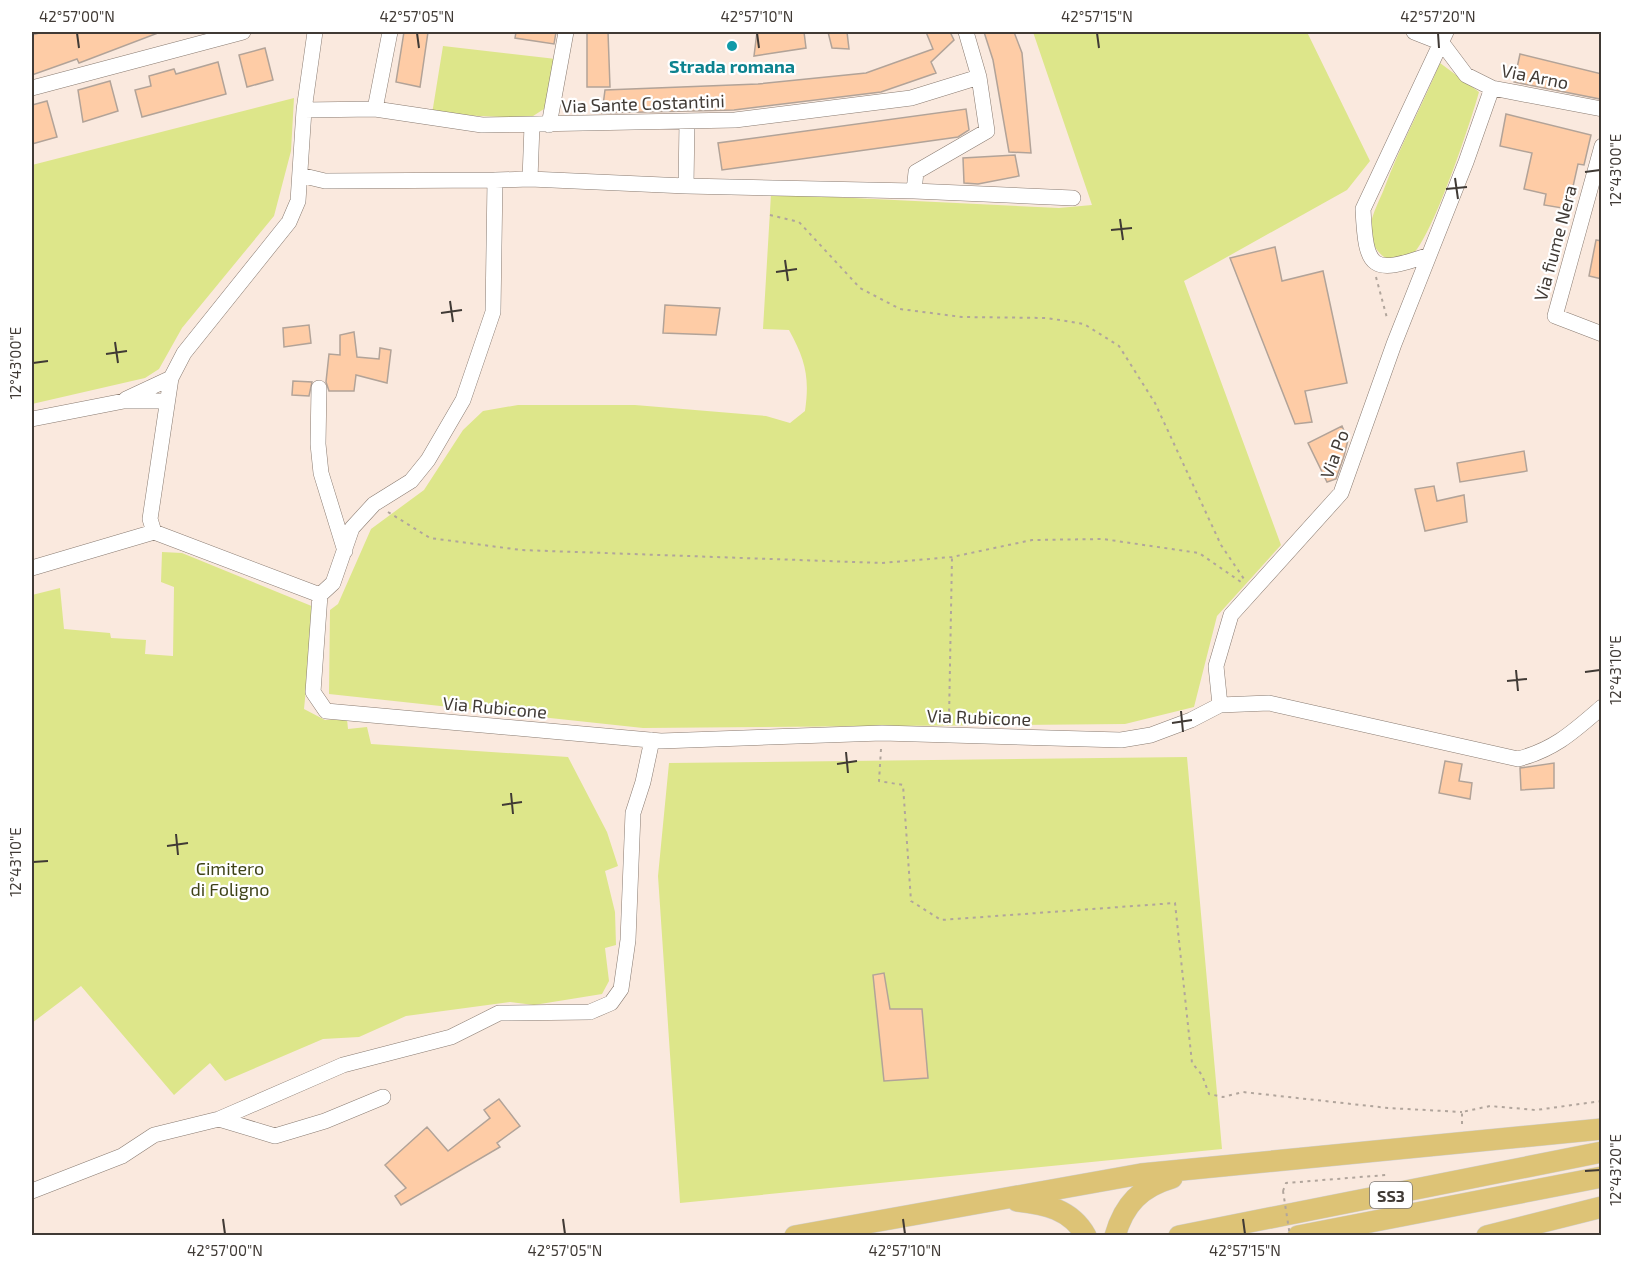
<svg xmlns="http://www.w3.org/2000/svg" width="1633" height="1267" font-family="'Exo 2',sans-serif">
	<rect width="100%" height="100%" fill="#fae9de"/>
	<path fill="#dde68a" d="M1033,32H1307L1370,161L1347,190L1184,281L1281,545L1217,616L1194,707L1125,724L643,728L329,694L330,610L338,604L371,529L424,490L463,430L483,411L518,405H635L766,416L790,423L805,411C810,377 805,359 789,330L763,329L771,194L1059,208L1092,205Z
		M443,46L556,59L547,107L530,118L432,114Z
		M1440,63L1479,92C1472,118 1429,250 1408,258C1383,268 1368,245 1371,223C1373,212 1380,199 1384,189C1400,146 1422,106 1440,63Z
		M294,98L291,151L274,216L182,328L159,369L145,378L32,404V165Z
		M162,552L182,553L314,607L304,709L325,720L347,719L348,729L367,727L371,744L568,757L607,832L618,866L605,871L615,912L616,945L605,948L609,981L602,994L534,1005L510,1002L406,1016L359,1037L323,1039L225,1081L210,1063L174,1095L81,986L32,1023V595L60,588L64,629L110,633L111,638L146,640L145,654L173,656L174,587L161,582Z
		M1187,757L1222,1149L680,1203L658,876L669,763Z"/>
	<path fill="#fecca6" stroke="#b2a398" stroke-width="1.5" d="M43,32H157L158,33L79,63L77,59L32,75V35Z
		M404,32H428L420,87L396,82Z
		M516,32H556L554,44L515,38Z
		M587,32H608L610,87H587Z
		M757,32H804L806,48L754,56Z
		M828,32H847L849,49L832,48Z
		M926,32H950L954,40L931,62L936,73L881,92L734,110L602,113L605,90L758,84L866,73L933,49Z
		M984,32H1014L1022,53L1031,153L1009,152L993,60Z
		M265,48L273,80L247,87L239,55Z
		M1520,54L1602,74L1600,99L1514,82Z
		M218,62L226,94L142,117L135,90L151,86L149,76L174,69L176,74Z
		M110,81L118,111L83,122L78,90Z
		M47,101L57,137L32,144V105Z
		M966,109L969,130L958,137L722,170L718,143Z
		M1506,114L1591,135L1584,165L1578,164L1568,209L1544,205L1546,194L1524,189L1532,153L1500,146Z
		M1015,155L1019,176L978,184L964,183L963,158Z
		M1596,240L1602,241V279L1589,276Z
		M1275,247L1282,281L1323,271L1347,383L1305,391L1312,422L1295,424L1230,258Z
		M665,305L720,308L716,335L663,333Z
		M309,325L311,343L284,347L283,328Z
		M354,332L357,357L379,359L380,348L391,350L387,383L356,375L354,391H329L326,382L329,354L340,355V335Z
		M293,381L312,382L309,396L292,395Z
		M1342,426L1348,440L1344,456L1336,479L1327,482L1308,443Z
		M1524,451L1527,471L1460,482L1457,463Z
		M1434,486L1437,501L1464,495L1467,522L1425,531L1415,489Z
		M1445,761L1462,764L1459,781L1472,783L1470,799L1439,793Z
		M1554,763V788L1521,790L1520,768Z
		M884,973L890,1009H922L928,1078L884,1081L873,975Z
		M499,1099L520,1126L497,1143L500,1147L401,1205L395,1196L406,1188L385,1165L427,1127L448,1151L490,1118L484,1110Z"/>
	<g fill="none" stroke-linecap="round" stroke-linejoin="round">
		<g stroke="#897b71" stroke-width="16">
			<path id="minor" d="M315,32L304,110L298,201L289,222L184,353L171,378L150,519L154,532L320,595L313,692L326,711L661,741L882,733L1121,740L1151,735L1191,720L1220,705L1269,703L1518,759C1555,749 1573,732 1602,707
				M1414,32L1442,43
				M1442,43L1466,75L1492,88L1602,109
				M32,88L243,32
				M375,109L390,32
				M304,110L375,109L482,125L735,120L911,98L979,77
				M687,121L686,186L914,191L1073,198
				M549,125L566,32
				M1602,146L1555,316L1602,334
				M300,175L325,181L495,180
				M530,179L686,186
				M914,191L916,172L987,131L979,77L966,32
				M1429,255C1371,275 1366,270 1363,209L1446,32
				M319,388L318,444L321,473L345,551
				M126,399L171,378
				M32,419L124,401H166
				M32,568L154,532
				M320,595L333,583L352,528L374,504L411,481L428,460L463,400L493,312L495,180L530,179L532,125
				M1220,705L1216,666L1231,615L1341,493L1394,344L1466,162L1492,88
				M219,1119L343,1065L451,1037L499,1013L590,1012L611,1003L621,989L628,940L633,813L643,782L652,740
				M32,1191L122,1156L154,1135L219,1119L275,1136L325,1121L383,1097"/>
		</g>
		<g stroke="#d1d0cf" stroke-width="22">
			<path id="highway" d="M1017,1201C1045,1204 1071,1209 1086,1236
				M795,1236L1141,1174L1602,1129
				M1115,1236C1124,1204 1141,1187 1172,1178
				M1179,1236L1602,1152
				M1298,1236L1602,1177
				M1487,1236L1602,1207"/>
		</g>
		<path stroke="#b1a59c" stroke-width="2" stroke-dasharray="3 4.5" stroke-linecap="butt" d="M770,215L799,222L860,288L900,309L962,317L1047,318L1084,324L1119,346L1155,403L1221,545L1244,579
			M1376,277L1387,318
			M388,512L430,538L521,550L882,563L952,557L1032,540L1103,539L1199,553L1241,582
			M949,719L952,557
			M881,749L879,781L903,785L911,901L941,920L1175,903L1192,1063L1202,1075L1209,1094L1223,1097L1243,1092L1388,1108L1462,1112
			M1462,1124V1112L1490,1106L1536,1110L1602,1101
			M1283,1191L1286,1183L1386,1175"/>
		<use href="#minor" stroke="#fff" stroke-width="15"/>
		<use href="#highway" stroke="#ddc376" stroke-width="21"/>
		<path stroke="#b1a59c" stroke-width="2" stroke-dasharray="3 4.5" stroke-linecap="butt" d="M1283,1191L1290,1236"/>
	</g>
	<path fill="none" stroke="#403a35" stroke-width="2" d="M77,33L79,48M417,33L419,48M757,33L759,48M1097,33L1099,48M1438,33L1439,48M1585,172L1600,170M1455,178L1458,199M1446,189L1467,187M1120,219L1123,240M1111,230L1132,228M785,260L788,281M776,272L797,269M450,301L453,322M441,313L462,310M115,342L118,363M106,354L127,351M33,363L48,361M1516,670L1518,691M1585,672L1600,670M1507,681L1527,679M1181,711L1183,732M1172,723L1192,720M846,752L848,773M837,764L857,761M511,793L513,814M502,805L522,802M176,834L178,855M167,846L188,843M33,862L48,861M1585,1171L1600,1170M223,1219L225,1234M563,1219L565,1234M903,1219L905,1234M1243,1219L1245,1234"/>
	<circle fill="#0f9aa8" stroke="#fff" stroke-width="2" cx="732" cy="46" r="6"/>
	<g text-anchor="middle" dominant-baseline="central" stroke-width="4.5" stroke-linejoin="round" paint-order="stroke">
		<rect fill="#fff" stroke="#797572" stroke-width="1.5" x="1370" y="1182" width="42" height="26" rx="4.5"/>
		<g font-size="16" font-weight="bold" fill="#403a35">
			<text x="1391" y="1195">SS3</text>
		</g>
		<g font-size="18" font-weight="bold" fill="#0d838f" stroke="#fff">
			<text x="732" y="66">Strada romana</text>
		</g>
		<g font-size="18" fill="#403a35" stroke="#fff">
			<text transform="translate(1535 76) rotate(11)">Via Arno</text>
			<text transform="translate(643 103) rotate(-2)">Via Sante Costantini</text>
			<text transform="translate(1555 243) rotate(-75)">Via fiume Nera</text>
			<text transform="translate(1334 454) rotate(-70)">Via Po</text>
			<text transform="translate(495 707) rotate(5)">Via Rubicone</text>
			<text transform="translate(979 717) rotate(2)">Via Rubicone</text>
		</g>
		<g font-size="18" fill="#3e4217" stroke="#fff">
			<text x="230" y="868">Cimitero<tspan x="230" dy="21">di Foligno</tspan></text>
		</g>
	</g>
	<rect width="1633" height="1267" fill="none" stroke="#ffffff" stroke-width="66"/>
	<rect x="33" y="33" width="1567" height="1201" fill="none" stroke="#403a35" stroke-width="2"/>
	<g font-size="15" text-anchor="middle" fill="#403a35">
		<text x="77" y="22">42°57'00"N</text>
		<text x="417" y="22">42°57'05"N</text>
		<text x="757" y="22">42°57'10"N</text>
		<text x="1097" y="22">42°57'15"N</text>
		<text x="1438" y="22">42°57'20"N</text>
		<text transform="translate(1616 170) rotate(-90)" y="5">12°43'00"E</text>
		<text transform="translate(16 363) rotate(-90)" y="5">12°43'00"E</text>
		<text transform="translate(1616 670) rotate(-90)" y="5">12°43'10"E</text>
		<text transform="translate(16 862) rotate(-90)" y="5">12°43'10"E</text>
		<text transform="translate(1616 1170) rotate(-90)" y="5">12°43'20"E</text>
		<text x="225" y="1256">42°57'00"N</text>
		<text x="565" y="1256">42°57'05"N</text>
		<text x="905" y="1256">42°57'10"N</text>
		<text x="1245" y="1256">42°57'15"N</text>
	</g>
</svg>
